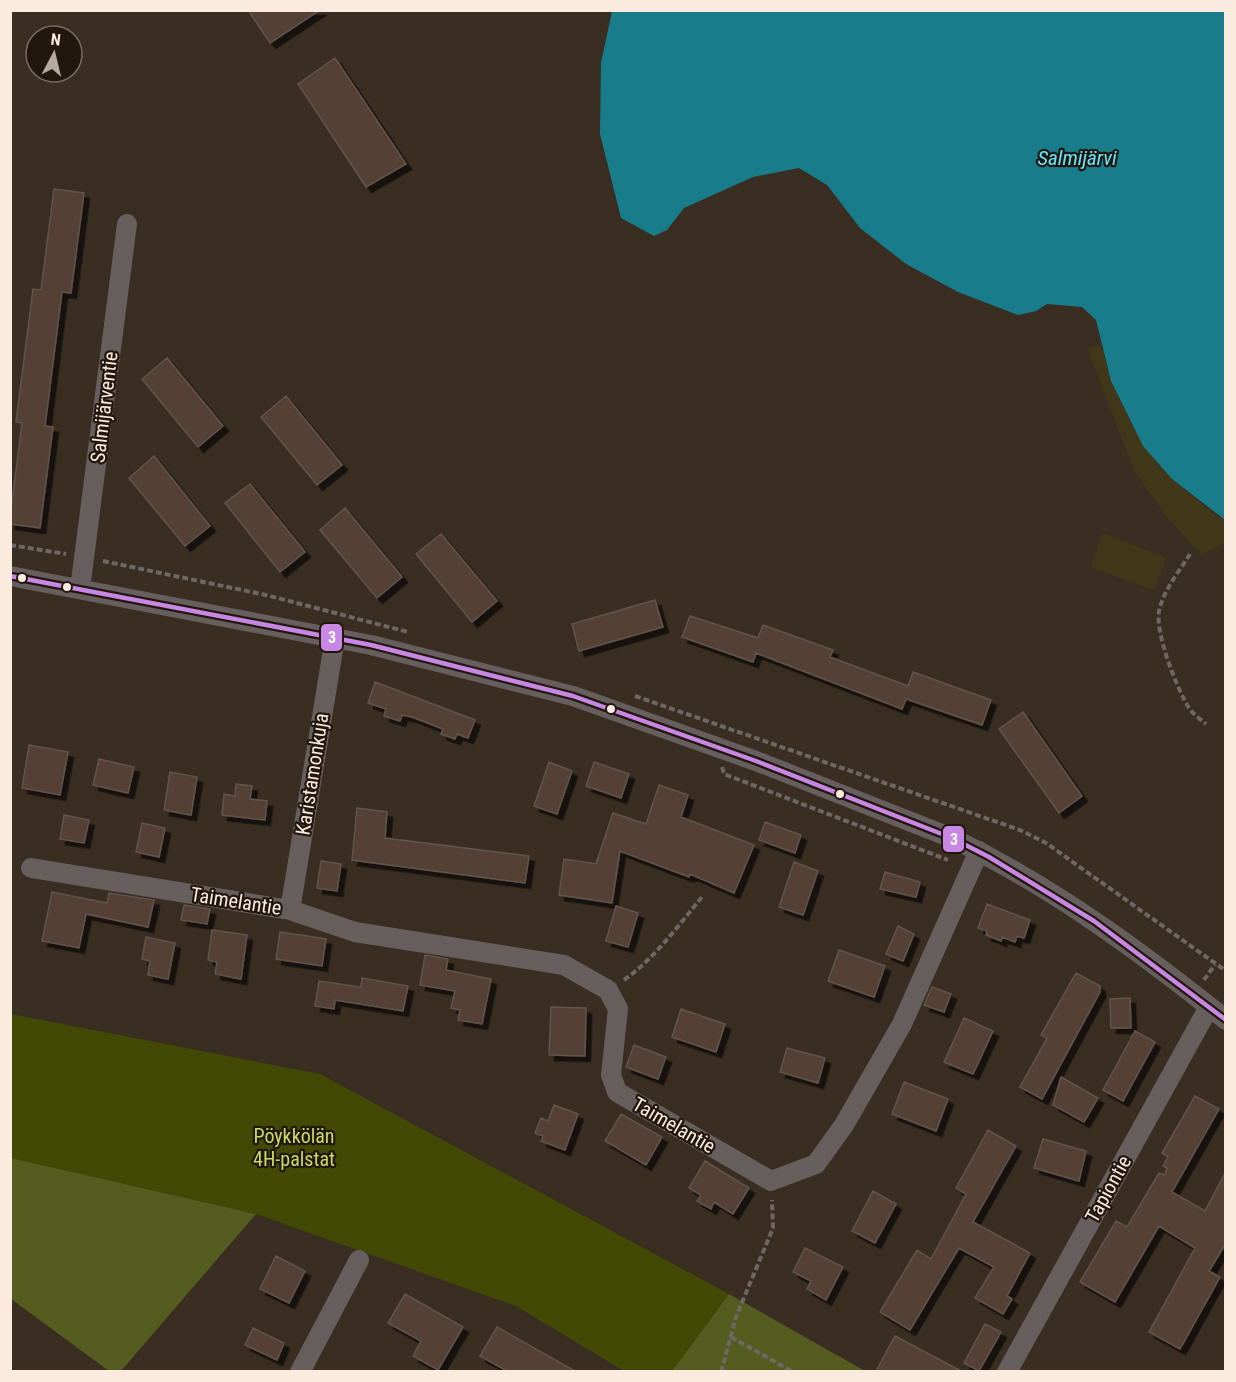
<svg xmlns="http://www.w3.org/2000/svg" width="1236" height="1382" font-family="'Roboto Condensed',sans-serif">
	<defs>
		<filter id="shadow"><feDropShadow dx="5.5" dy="5.5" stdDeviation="0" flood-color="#0009"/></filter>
	</defs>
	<rect width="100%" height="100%" fill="#3a2d22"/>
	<path fill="#424905" d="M11,1014L320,1074L729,1294L672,1371H624L516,1306L256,1214L11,1158Z"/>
	<path fill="#545c1f" d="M11,1158L256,1214L121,1371H109L11,1299Z
		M729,1294L865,1371H672Z"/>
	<path fill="#41381a" d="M1101,345C1118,406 1140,451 1189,493C1200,502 1212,514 1225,520V543L1202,555L1165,515L1134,470L1087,348Z
		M1103,533L1166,558L1154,590L1090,567Z"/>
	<path fill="#187c8a" d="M612,11H1225V520L1172,479L1143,446L1111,381L1096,320L1082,307L1047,304L1036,311L1018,315L958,292L906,264L860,228L827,185L799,168L753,177L684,208L667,230L654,236L621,218L600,134L601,63Z"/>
	<path fill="#554035" stroke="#60544d" stroke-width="1.5" filter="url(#shadow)" d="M248,10H320L270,43Z
		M335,58L406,164L366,187L298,84Z
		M54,189L84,193L71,293L62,292L45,426L53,427L40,528L10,524V518L22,423L16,422L33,289L41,290Z
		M167,358L223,426L198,447L142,379Z
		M286,396L342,465L317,485L261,417Z
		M154,456L210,526L185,546L129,478Z
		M250,484L305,552L280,572L225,503Z
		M345,508L402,577L377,598L320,530Z
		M441,534L497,601L472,622L416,554Z
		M655,600L663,627L579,651L572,624Z
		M690,616L758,638L763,625L833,650L830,657L908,686L913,672L991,700L982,725L906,699L902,709L756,653L753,662L682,637Z
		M375,682L475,720L468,738L457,734L455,739L441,734L443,729L412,717L402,715L400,721L384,716L386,709L368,703Z
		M1023,712L1082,796L1059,813L999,729Z
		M29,745L68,752L60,795L22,788Z
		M99,759L134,767L128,793L93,785Z
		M549,762L572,771L557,814L534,806Z
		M594,762L629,774L621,798L586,786Z
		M170,772L197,777L191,815L164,810Z
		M236,784L252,786L250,799L267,801L265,820L222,815L224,794L235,796Z
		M659,785L688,795L681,817L754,845L734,893L690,874L689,877L620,851L612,903L559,895L564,859L596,864L613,813L646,824Z
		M357,808L387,812L385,838L529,856L525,883L352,860Z
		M64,815L89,820L84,843L60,839Z
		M765,822L801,835L795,853L759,840Z
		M142,823L165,828L159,857L136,852Z
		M321,861L341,864L337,891L317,888Z
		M794,862L818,871L803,915L779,907Z
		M885,872L920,882L916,897L880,889Z
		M52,892L107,903L109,893L154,900L148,927L86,914L79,948L42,941Z
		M987,904L1030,920L1024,938L1017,936L1015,942L1002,937L1001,941L986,935L987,931L978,928Z
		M184,905L210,909L207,924L181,920Z
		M616,906L638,913L628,947L606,941Z
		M898,926L914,934L903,961L886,954Z
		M212,930L247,935L241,979L215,974L217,962L208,960Z
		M280,932L326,939L322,966L276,959Z
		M146,937L175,943L168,979L148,975L150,961L142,959Z
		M839,950L885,966L874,997L828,981Z
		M425,955L448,959L446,970L491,979L482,1024L458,1020L460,1010L451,1008L455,991L420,985Z
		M1076,973L1100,986V992L1042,1099L1020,1087L1047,1038L1041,1035Z
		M362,978L408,986L403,1011L335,1000L334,1009L315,1006L319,981L361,987Z
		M932,987L951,994L944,1012L924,1005Z
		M1130,998L1131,1028H1111L1110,999Z
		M551,1007L586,1008L585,1056L549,1055Z
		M681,1009L725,1024L716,1052L672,1037Z
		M964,1018L993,1031L973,1074L944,1062Z
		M1135,1031L1155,1042L1123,1101L1103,1090Z
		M634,1045L666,1057L658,1079L626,1067Z
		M787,1048L825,1058L818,1083L780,1072Z
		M1061,1077L1098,1098L1084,1122L1053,1105Z
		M904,1082L948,1099L936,1131L892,1114Z
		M1195,1096L1219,1109L1172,1192L1205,1211L1226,1171V1243L1209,1271L1220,1277L1180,1349L1149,1332L1195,1248L1159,1226L1115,1302L1080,1282L1116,1221L1127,1227L1159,1173L1165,1175L1167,1168L1163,1166L1168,1157L1162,1153Z
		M554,1105L578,1114L565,1150L541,1141L543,1136L535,1133L541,1118L548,1121Z
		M621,1114L662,1137L646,1165L605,1141Z
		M988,1130L1016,1146L973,1222L1030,1253L1007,1296L1012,1299L1003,1314L975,1298L994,1267L959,1248L910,1330L880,1312L917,1250L931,1259L966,1194L956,1188Z
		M1043,1139L1086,1151L1079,1181L1034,1168Z
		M705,1161L749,1188L733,1214L714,1202L711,1209L697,1201L701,1195L689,1188Z
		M873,1191L896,1204L875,1243L852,1231Z
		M805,1248L843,1267L826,1300L807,1289L811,1281L793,1272Z
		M276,1256L305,1271L289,1303L260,1289Z
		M405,1294L463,1327L438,1370L413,1356L421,1341L388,1323Z
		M985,1324L1001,1332L979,1371L964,1363Z
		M497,1327L575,1371H507L480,1356Z
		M253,1328L284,1343L277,1360L245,1345Z
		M895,1336L961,1371H876Z"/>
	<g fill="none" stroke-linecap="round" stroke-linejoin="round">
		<path stroke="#6e6763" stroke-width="4" stroke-dasharray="6 3" stroke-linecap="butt" d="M10,545L66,554
			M1190,554C1179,572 1164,589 1159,611C1155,633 1177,689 1189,708C1193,714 1200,719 1206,724
			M103,561L266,595L408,632
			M635,696L1020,830L1046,843L1226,971
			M722,767L724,774L948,860
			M624,980C655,958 678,926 702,897
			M1204,980L1215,964
			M731,1337L793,1372
			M721,1372L736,1317L773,1228L772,1200"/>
		<path stroke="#665f5d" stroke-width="20" d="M10,576L371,645L573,696L756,761L952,838C1051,886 1140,951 1226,1020
			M80,589L127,224
			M31,868L290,910L355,932L564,965L608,990L618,1009L611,1075L617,1092L771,1181L816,1164L844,1125L902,1024L979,851
			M290,910L335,638
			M300,1372L359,1260
			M1007,1372L1209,1007"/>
		<g stroke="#22170f" stroke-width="9">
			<path id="bus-1" d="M10,576L371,645L573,696L756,761L952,838L989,857L1094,921L1226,1020"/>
		</g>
		<use href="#bus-1" stroke="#c787e3" stroke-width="4.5"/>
	</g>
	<g fill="#fbebdf" stroke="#22170f" stroke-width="2">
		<circle cx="22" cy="578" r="5"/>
		<circle cx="67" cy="587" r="5"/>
		<circle cx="611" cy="709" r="5"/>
		<circle cx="840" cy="794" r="5"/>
	</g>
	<g text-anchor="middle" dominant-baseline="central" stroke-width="4.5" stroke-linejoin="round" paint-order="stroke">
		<g font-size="20" fill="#fbebdf" stroke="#22170f">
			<text transform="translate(104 407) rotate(-83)">Salmijärventie</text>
			<text transform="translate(312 774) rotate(-81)">Karistamonkuja</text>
			<text transform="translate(236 901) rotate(9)">Taimelantie</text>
			<text transform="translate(674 1125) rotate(30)">Taimelantie</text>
			<text transform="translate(1108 1189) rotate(-61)">Tapiontie</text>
		</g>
		<g font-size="20" fill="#c6dc65" stroke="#22170f">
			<text x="294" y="1136">Pöykkölän<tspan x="294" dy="23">4H-palstat</tspan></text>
		</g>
		<g font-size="21" font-style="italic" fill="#65e7fc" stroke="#22170f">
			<text x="1077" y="158">Salmijärvi</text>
		</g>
	</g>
	<g stroke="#22170f" stroke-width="2">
		<rect x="320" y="623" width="23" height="29" rx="6" fill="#c787e3"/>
		<rect x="942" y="825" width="23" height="28" rx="6" fill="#c787e3"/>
	</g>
	<g font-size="16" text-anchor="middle" font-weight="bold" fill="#fff">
		<text x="332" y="643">3</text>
		<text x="954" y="845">3</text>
	</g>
	<rect width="1236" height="1382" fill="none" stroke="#fbebdf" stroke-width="24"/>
	<g transform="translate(54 54) rotate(7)"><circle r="28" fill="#22170f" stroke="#796c62" stroke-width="1.5"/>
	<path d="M0-4.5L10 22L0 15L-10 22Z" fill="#b7a89d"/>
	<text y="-9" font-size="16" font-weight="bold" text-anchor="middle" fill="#fbebdf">N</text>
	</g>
</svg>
